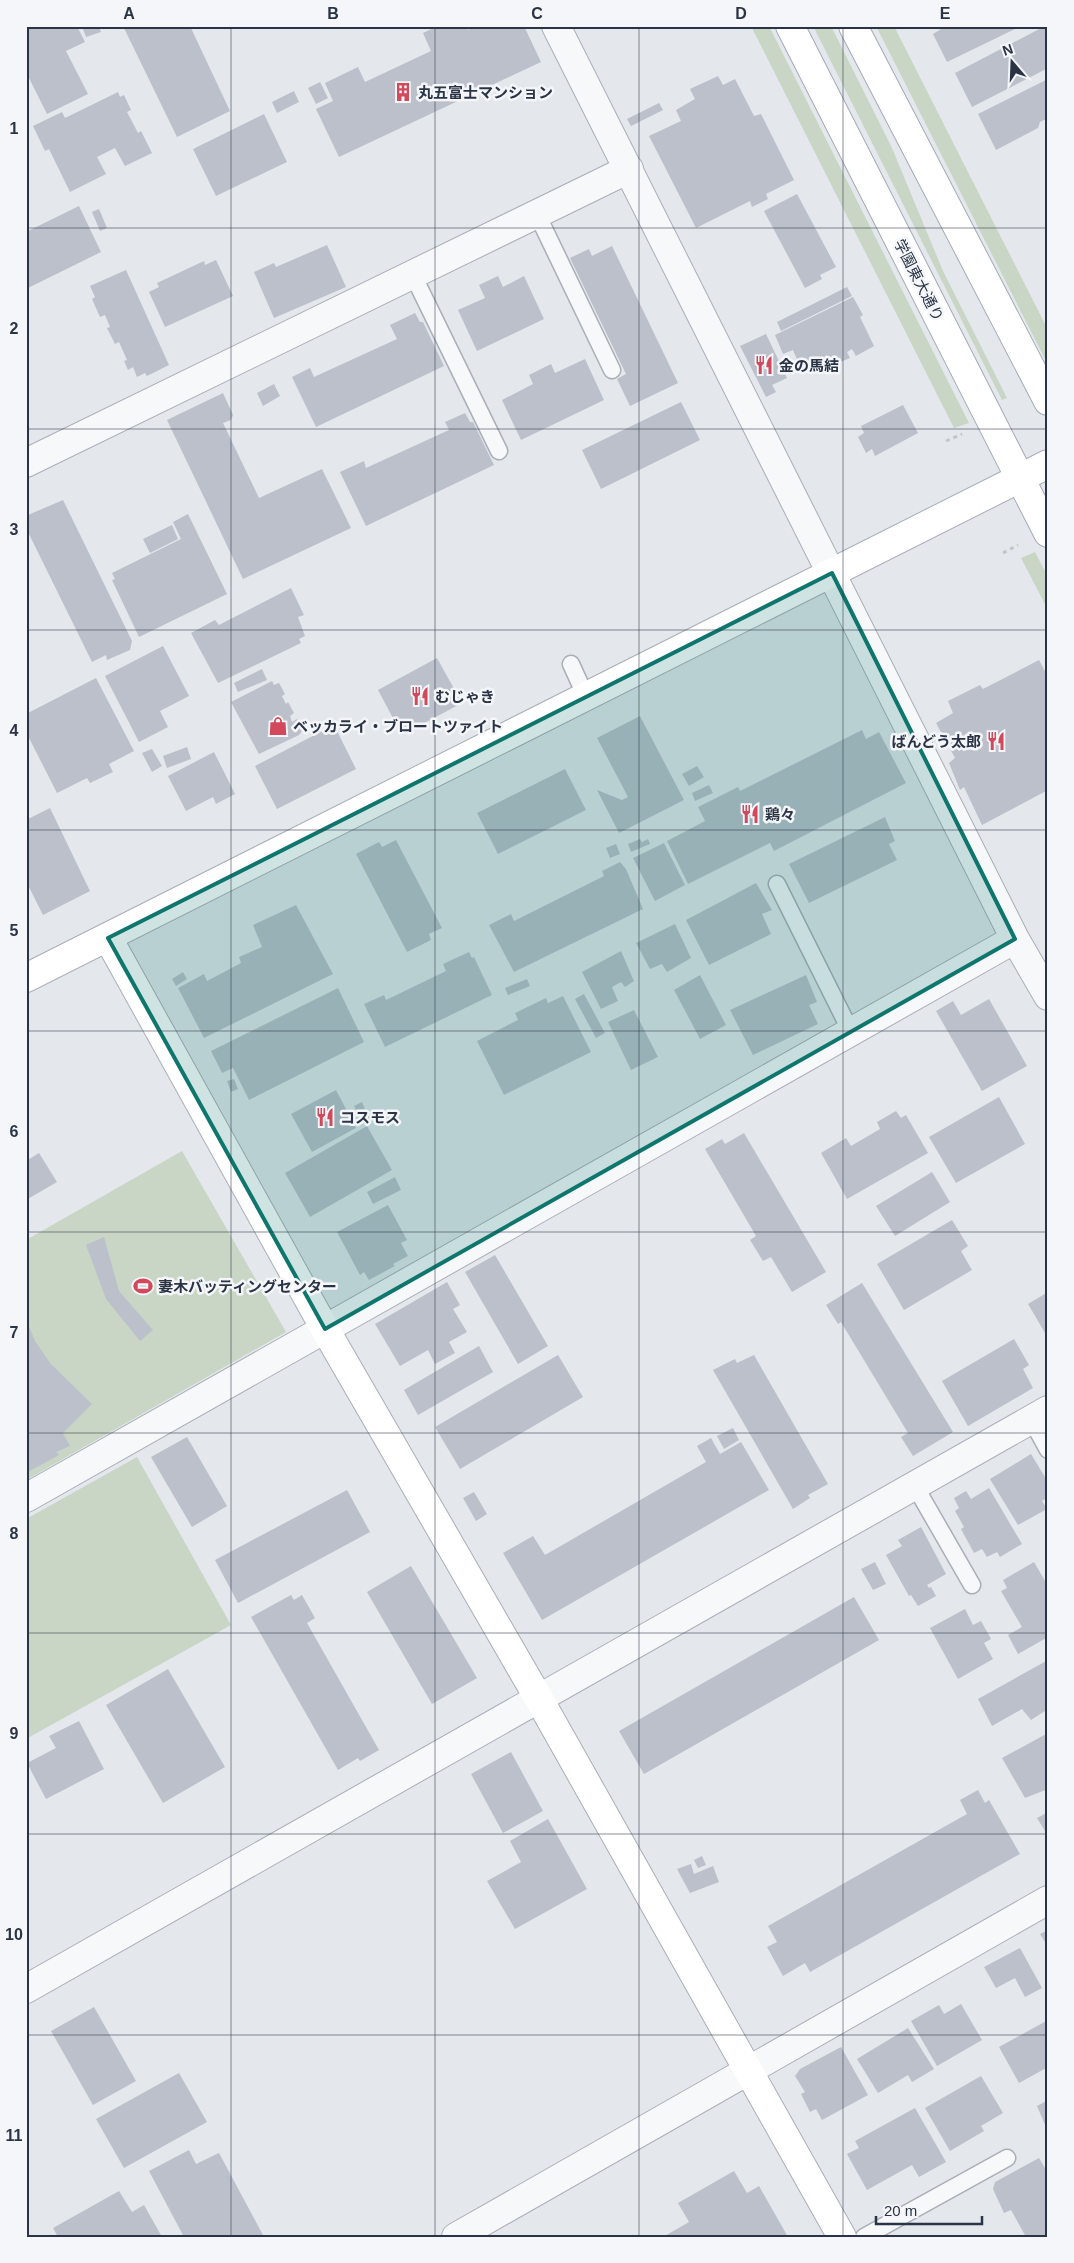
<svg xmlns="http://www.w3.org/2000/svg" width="1074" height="2263" font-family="Arial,'Noto Sans JP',sans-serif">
	<rect width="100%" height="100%" fill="#e4e7ec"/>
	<path fill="#c9d6c5" d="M751,26H769L969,423L954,428Z
		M813,26H831L892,148L943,271L1007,398L1002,400Z
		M876,26H894L1048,330V365Z
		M1035,552L1048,577V610L1021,558Z
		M182,1151L286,1332L26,1480V1240Z
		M137,1457L231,1625L26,1739V1519Z"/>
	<path fill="#bbc0ca" d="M26,26H83L78,28L85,42L66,51L88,94L47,114L26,72Z
		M90,26H99L101,32L86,37L83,29Z
		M123,26H190L230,111L177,137Z
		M438,26H466L468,30L475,26H524L541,62L339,157L316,109L333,101L325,83L358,67L365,82L431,51L423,33Z
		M939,26H1016L1017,28L947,62L933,34L941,29Z
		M1045,26H1048V68L972,107L955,73Z
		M718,76L723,85L735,79L754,116L761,114L794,180L766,194L768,199L752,207L750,201L696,228L649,136L681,121L676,110L695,99L690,89Z
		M1048,79V118L1040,122L1038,128L996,150L978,114Z
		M320,82L328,98L316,104L308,88Z
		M294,91L299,102L277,113L272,102Z
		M118,92L120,97L124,95L131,110L127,112L138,133L141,131L152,153L125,166L115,148L97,157L106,174L70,192L49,149L45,151L33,126L62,112L65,118Z
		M659,103L663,110L631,126L627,119Z
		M264,114L287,162L216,196L193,149Z
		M797,194L836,267L820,275L822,279L805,288L764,211Z
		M79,206L101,252L26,289V232Z
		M99,209L107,228L100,231L92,212Z
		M327,245L346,287L274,318L254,272L274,263L276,267Z
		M612,246L678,383L630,406L617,379L626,374L570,258L589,249L592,256Z
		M216,260L233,296L165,327L149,292L159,287L157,283L204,261L205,265Z
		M126,270L169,365L147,376L145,373L137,377L133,367L128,370L124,361L127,360L119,342L115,344L107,328L110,327L105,315L100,317L92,299L95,297L90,286Z
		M498,276L503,287L524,276L544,319L477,351L458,310L485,298L479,285Z
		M847,287L852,296L781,331L777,322Z
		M853,297L863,315L860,317L874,346L856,356L852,349L847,352L850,358L830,366L828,362L803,373L793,350L783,354L775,335Z
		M415,313L420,322H423L444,366L316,427L292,377L310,368L314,377L397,339L390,325Z
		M766,334L787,378L772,385L776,392L766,397L740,346Z
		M585,359L604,400L521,440L502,400L533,384L529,375L551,364L555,373Z
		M274,384L280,396L263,406L257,393Z
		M223,393L233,415L231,420L223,423L259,498L322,469L351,528L243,579L167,420Z
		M681,402L700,440L601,489L582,450Z
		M903,405L918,433L875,456L872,449L866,453L858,437L864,433L861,426Z
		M465,413L470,422H473L494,465L366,526L340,472L364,461L366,468L449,430L445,422Z
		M63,500L132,641L130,650L107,660L106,655L92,662L26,528L28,515Z
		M188,514L227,594L139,637L112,580L115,579L112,573L181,539L173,522Z
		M172,525L178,539L150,553L143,539Z
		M291,588L304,615L298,617L305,636L299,639L301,643L218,683L191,633L215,620L219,625Z
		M163,646L189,696L160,711L168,727L139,742L105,676Z
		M437,658L462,703L402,735L378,690Z
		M1039,660L1048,677V790L982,825L964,787L960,790L949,763L955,758L936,723L953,713L948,701L980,685L983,689Z
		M262,669L267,680L238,692L234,683Z
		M96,678L134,751L109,764L113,772L90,783L87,778L57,793L26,732V714Z
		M272,681L274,685L279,683L285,694L282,696L286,704L288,702L294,713L290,716L292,722L297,719L302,731L299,735L259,754L231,702Z
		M640,716L684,800L619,833L597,790L622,800L628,797L597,738Z
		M334,725L356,769L277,809L255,766Z
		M862,730L866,739L879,732L906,783L774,851L770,843L688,884L667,841L705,821L698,807L738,787L740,791Z
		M187,747L191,759L167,768L163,756Z
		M152,749L162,766L152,772L142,753Z
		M214,752L235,794L216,804L213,797L186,811L168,776Z
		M697,766L704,777L689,786L682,774Z
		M565,769L586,810L498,854L477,813Z
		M709,785L713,793L695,801L692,793Z
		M50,808L90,891L43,915L26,881V820Z
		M885,817L895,841L889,844L897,860L809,903L789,864Z
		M640,839L642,842L648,839L650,844L631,852L628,844Z
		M396,840L442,928L429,934L431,940L407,952L356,854L379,842L382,847Z
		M664,843L685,885L655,901L633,858Z
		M616,844L620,854L610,858L606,848Z
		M620,862L626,869L643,909L514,972L489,925L511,914L514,921L604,876L602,871Z
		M756,883L772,910L762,914L771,934L709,965L686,920Z
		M296,905L333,974L204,1038L178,988L204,974L207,981L241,963L239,957L262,947L253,925Z
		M675,924L691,958L667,972L662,964L650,969L636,943Z
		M621,951L634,981L625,987L621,982L612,987L618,1001L601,1009L582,972Z
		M469,952L472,958L474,957L492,995L385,1047L364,1004L384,995L386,1000L446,971L443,964Z
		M183,972L187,979L176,986L172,979Z
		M700,975L726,1025L700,1039L674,990Z
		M806,975L817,1002L809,1005L818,1024L753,1055L730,1010Z
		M527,979L530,986L508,995L505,988Z
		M338,988L364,1042L249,1100L233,1068L222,1073L211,1051Z
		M584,994L605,1033L596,1038L575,999Z
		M563,996L591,1052L504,1095L477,1041L518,1020L515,1013L546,998L548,1003Z
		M989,999L1027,1066L982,1091L936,1011L953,1001L961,1015Z
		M634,1010L658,1057L631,1070L608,1022Z
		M234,1079L238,1089L231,1092L227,1081Z
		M336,1090L356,1128L312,1152L291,1114Z
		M999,1097L1025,1144L956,1183L929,1137Z
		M362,1102L365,1110L358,1113L354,1106Z
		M896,1111L901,1118L906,1115L928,1153L847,1199L821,1153L846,1138L851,1146L880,1129L877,1122Z
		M368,1115L370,1122L364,1125L361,1117Z
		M367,1126L392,1170L310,1217L285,1173Z
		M744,1133L826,1272L792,1292L771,1257L763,1261L750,1240L756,1236L705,1149L722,1139L725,1144Z
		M39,1153L57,1182L26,1200V1161Z
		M932,1172L950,1202L895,1236L876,1206Z
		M395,1177L401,1190L373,1204L367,1192Z
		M388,1205L407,1240L401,1243L408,1256L393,1264L395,1266L369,1280L364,1272L360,1275L337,1232Z
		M952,1220L968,1246L961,1251L972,1270L904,1310L877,1264Z
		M104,1237L119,1291L153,1330L140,1341L106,1299L86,1245Z
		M495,1255L548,1346L518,1364L465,1272Z
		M447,1282L460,1305L453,1309L467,1332L449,1342L455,1353L435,1364L428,1350L400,1366L375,1324Z
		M862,1283L953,1432L913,1456L901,1437L908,1433L841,1322L838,1324L826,1305Z
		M1048,1292V1338L1028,1304Z
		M26,1319L35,1341L50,1363L92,1404L63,1433L70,1446L56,1452L59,1455L26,1473Z
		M1014,1339L1029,1365L1023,1369L1033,1388L968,1426L942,1381Z
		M479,1346L493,1372L418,1415L404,1390Z
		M558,1355L583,1397L460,1469L435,1427Z
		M754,1355L828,1484L808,1495L810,1498L793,1509L713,1370L735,1359L737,1363Z
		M733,1428L739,1440L724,1449L717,1436Z
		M187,1437L227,1506L192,1527L151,1457Z
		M711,1438L720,1454L741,1442L769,1490L542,1620L503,1553L533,1536L545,1555L706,1462L697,1446Z
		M1031,1454L1048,1482V1497L1042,1501L1047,1509L1018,1525L990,1479Z
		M989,1488L1022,1544L1000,1557L997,1552L987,1557L982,1549L974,1553L961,1529L964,1527L955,1511L959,1508L954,1498L966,1491L971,1499Z
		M347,1490L370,1532L238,1603L215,1560Z
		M474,1492L487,1514L476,1521L463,1498Z
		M921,1527L946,1574L927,1585L929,1588L931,1587L936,1596L918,1606L911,1595L909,1596L886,1555L902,1546L898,1540Z
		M875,1562L886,1584L873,1590L861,1569Z
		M1034,1562L1048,1586V1637L1018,1654L1008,1635L1022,1627L1001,1591L1007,1588L1003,1580Z
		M411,1566L477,1678L432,1704L367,1592Z
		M291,1595L294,1600L302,1595L315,1618L307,1623L379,1750L360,1761L358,1758L338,1770L251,1617Z
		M854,1597L879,1640L644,1774L619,1731Z
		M965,1609L973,1625L981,1621L991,1639L984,1643L993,1659L958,1679L930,1628Z
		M1048,1660V1709L1031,1720L1022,1709L992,1726L978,1699Z
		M168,1669L225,1767L163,1803L106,1705Z
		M79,1721L104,1769L46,1799L27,1763L56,1748L49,1736Z
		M1048,1733V1789L1025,1798L1002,1758Z
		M511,1752L543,1811L503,1833L471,1774Z
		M978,1790L985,1803L989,1800L1020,1854L810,1972L805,1963L783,1976L767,1947L777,1942L768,1926L967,1814L960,1800Z
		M1048,1812V1836L1037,1818Z
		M548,1819L587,1889L515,1929L487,1881L521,1862L510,1841Z
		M702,1856L706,1865L698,1868L694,1860Z
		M691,1864L694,1874L713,1866L719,1882L690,1893L677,1869Z
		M1048,1930V1947L1040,1934Z
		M1020,1948L1042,1988L1025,1997L1015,1978L996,1988L984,1967Z
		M961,2004L982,2040L937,2066L911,2021L939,2005L944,2014Z
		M94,2007L136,2081L93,2105L51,2031Z
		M1048,2020V2067L1019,2083L999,2047Z
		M908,2028L934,2069L912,2082L908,2075L878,2093L857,2059Z
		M841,2047L868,2095L822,2120L816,2109L810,2112L801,2094L805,2092L795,2076L800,2069Z
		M179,2073L207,2122L124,2168L96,2119Z
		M981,2076L1003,2113L981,2126L984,2131L950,2151L925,2108Z
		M1048,2100V2132L1037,2106Z
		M915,2108L946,2162L919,2177L912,2165L867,2190L847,2154L859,2148L855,2141Z
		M189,2150L196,2164L219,2153L264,2237H184L149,2171Z
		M1039,2158L1048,2173V2237H1026L1011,2210L1004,2213L993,2189L995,2182Z
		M734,2171L747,2193L759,2186L788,2237H663L689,2222L678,2203Z
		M119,2191L132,2212L144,2205L162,2237H58L53,2228Z"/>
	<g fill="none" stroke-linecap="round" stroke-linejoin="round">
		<g stroke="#a9aeb7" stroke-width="19">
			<path id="lane" d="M537,214L612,370
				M413,275L499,451
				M571,664L586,697
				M777,884L851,1032
				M1031,1419L1048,1450
				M915,1486L972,1585
				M864,2237L1007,2158"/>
		</g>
		<g stroke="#a9aeb7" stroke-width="30">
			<path id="street" d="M556,26L1015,939L1048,996
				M26,463L629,169
				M26,1498L1015,939
				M26,1989L1048,1410
				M456,2237L1048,1900"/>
		</g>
		<g stroke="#a9aeb7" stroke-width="30">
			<path id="secondary" d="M108,938L325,1329L539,1699L842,2237
				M26,978L1048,464"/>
		</g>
		<g stroke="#a3abb8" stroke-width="30">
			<path id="primary" d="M790,26L1048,533
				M853,26L1048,401"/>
		</g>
		<path stroke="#c2c5cb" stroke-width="3" stroke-dasharray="4 4" stroke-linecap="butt" d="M946,441L962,434
			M1003,553L1018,545"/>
		<use href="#lane" stroke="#f7f8fa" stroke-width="16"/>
		<use href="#street" stroke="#f7f8fa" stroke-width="28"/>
		<use href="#secondary" stroke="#fff" stroke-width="28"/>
		<use href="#primary" stroke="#fff" stroke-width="28"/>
	</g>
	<path fill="#0f766e" fill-opacity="0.2" stroke="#0f766e" stroke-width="4" stroke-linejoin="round" d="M832,573L1015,939L325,1329L108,938Z"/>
	<path fill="none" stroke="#2b3445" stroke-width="1" stroke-opacity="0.55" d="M231,26V2237M435,26V2237M639,26V2237M843,26V2237M26,228H1048M26,429H1048M26,630H1048M26,830H1048M26,1031H1048M26,1232H1048M26,1433H1048M26,1633H1048M26,1834H1048M26,2035H1048"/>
	<defs>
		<g id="building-bare" transform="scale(1.5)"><path d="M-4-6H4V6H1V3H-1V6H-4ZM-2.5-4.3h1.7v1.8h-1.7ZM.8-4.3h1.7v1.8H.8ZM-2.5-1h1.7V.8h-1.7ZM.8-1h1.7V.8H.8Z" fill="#d1495b" stroke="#f4f6f9" stroke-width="2.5" paint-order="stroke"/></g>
		<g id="restaurant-bare" transform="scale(1.5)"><path d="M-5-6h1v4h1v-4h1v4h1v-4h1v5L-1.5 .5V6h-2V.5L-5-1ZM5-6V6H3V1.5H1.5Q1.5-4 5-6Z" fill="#d1495b" stroke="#f4f6f9" stroke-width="2.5" paint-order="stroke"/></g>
		<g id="shop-bare" transform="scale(1.5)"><path d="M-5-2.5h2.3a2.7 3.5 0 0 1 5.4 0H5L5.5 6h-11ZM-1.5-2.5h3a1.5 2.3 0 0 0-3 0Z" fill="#d1495b" stroke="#f4f6f9" stroke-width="2.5" paint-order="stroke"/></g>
		<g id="stadium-bare" transform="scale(1.5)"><path d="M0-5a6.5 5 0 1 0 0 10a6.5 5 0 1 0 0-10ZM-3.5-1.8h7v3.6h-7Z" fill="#d1495b" stroke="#f4f6f9" stroke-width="2.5" paint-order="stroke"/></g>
	</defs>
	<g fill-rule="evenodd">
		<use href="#building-bare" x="403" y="92"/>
		<use href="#restaurant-bare" x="764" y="365"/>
		<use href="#restaurant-bare" x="420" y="696"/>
		<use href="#shop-bare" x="278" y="726"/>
		<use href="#restaurant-bare" x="996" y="741"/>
		<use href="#restaurant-bare" x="750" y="814"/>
		<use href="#restaurant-bare" x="325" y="1117"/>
		<use href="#stadium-bare" x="143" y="1286"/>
	</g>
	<g text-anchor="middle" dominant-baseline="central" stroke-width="5" stroke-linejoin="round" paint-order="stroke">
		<g font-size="15" font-weight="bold" fill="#2b3445" stroke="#f4f6f9" text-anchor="start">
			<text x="418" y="92">丸五富士マンション</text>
			<text x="779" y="365">金の馬結</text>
			<text x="435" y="696">むじゃき</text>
			<text x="293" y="726">ベッカライ・ブロートツァイト</text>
			<text x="981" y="741" text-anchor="end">ばんどう太郎</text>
			<text x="765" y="814">鶏々</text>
			<text x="340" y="1117">コスモス</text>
			<text x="158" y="1286">妻木バッティングセンター</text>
		</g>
		<g font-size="15" fill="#2b3445" stroke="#f4f6f9">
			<text transform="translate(919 280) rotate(63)">学園東大通り</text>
		</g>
	</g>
	<rect width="1074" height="2263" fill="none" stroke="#f4f6f9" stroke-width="55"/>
	<g transform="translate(1012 62) rotate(341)" stroke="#f4f6f9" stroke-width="4" paint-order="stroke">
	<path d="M0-4L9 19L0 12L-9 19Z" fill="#2b3445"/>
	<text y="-8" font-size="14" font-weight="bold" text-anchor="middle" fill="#2b3445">N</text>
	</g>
	<path d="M876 2216v8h106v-8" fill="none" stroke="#2b3445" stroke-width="2.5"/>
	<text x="884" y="2216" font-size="15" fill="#2b3445" stroke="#f4f6f9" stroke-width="4" paint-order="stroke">20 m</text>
	<rect x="28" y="28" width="1018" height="2208" fill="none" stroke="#2b3445" stroke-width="2"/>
	<g font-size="16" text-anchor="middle" font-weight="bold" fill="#2b3445">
		<text x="129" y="19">A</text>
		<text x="333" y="19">B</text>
		<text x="537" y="19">C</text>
		<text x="741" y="19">D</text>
		<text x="945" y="19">E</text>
		<text x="14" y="134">1</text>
		<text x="14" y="334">2</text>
		<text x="14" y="535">3</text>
		<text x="14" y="736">4</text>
		<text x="14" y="936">5</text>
		<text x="14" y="1137">6</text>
		<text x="14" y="1338">7</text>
		<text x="14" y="1539">8</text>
		<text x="14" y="1739">9</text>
		<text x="14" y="1940">10</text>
		<text x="14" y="2141">11</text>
	</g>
</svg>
